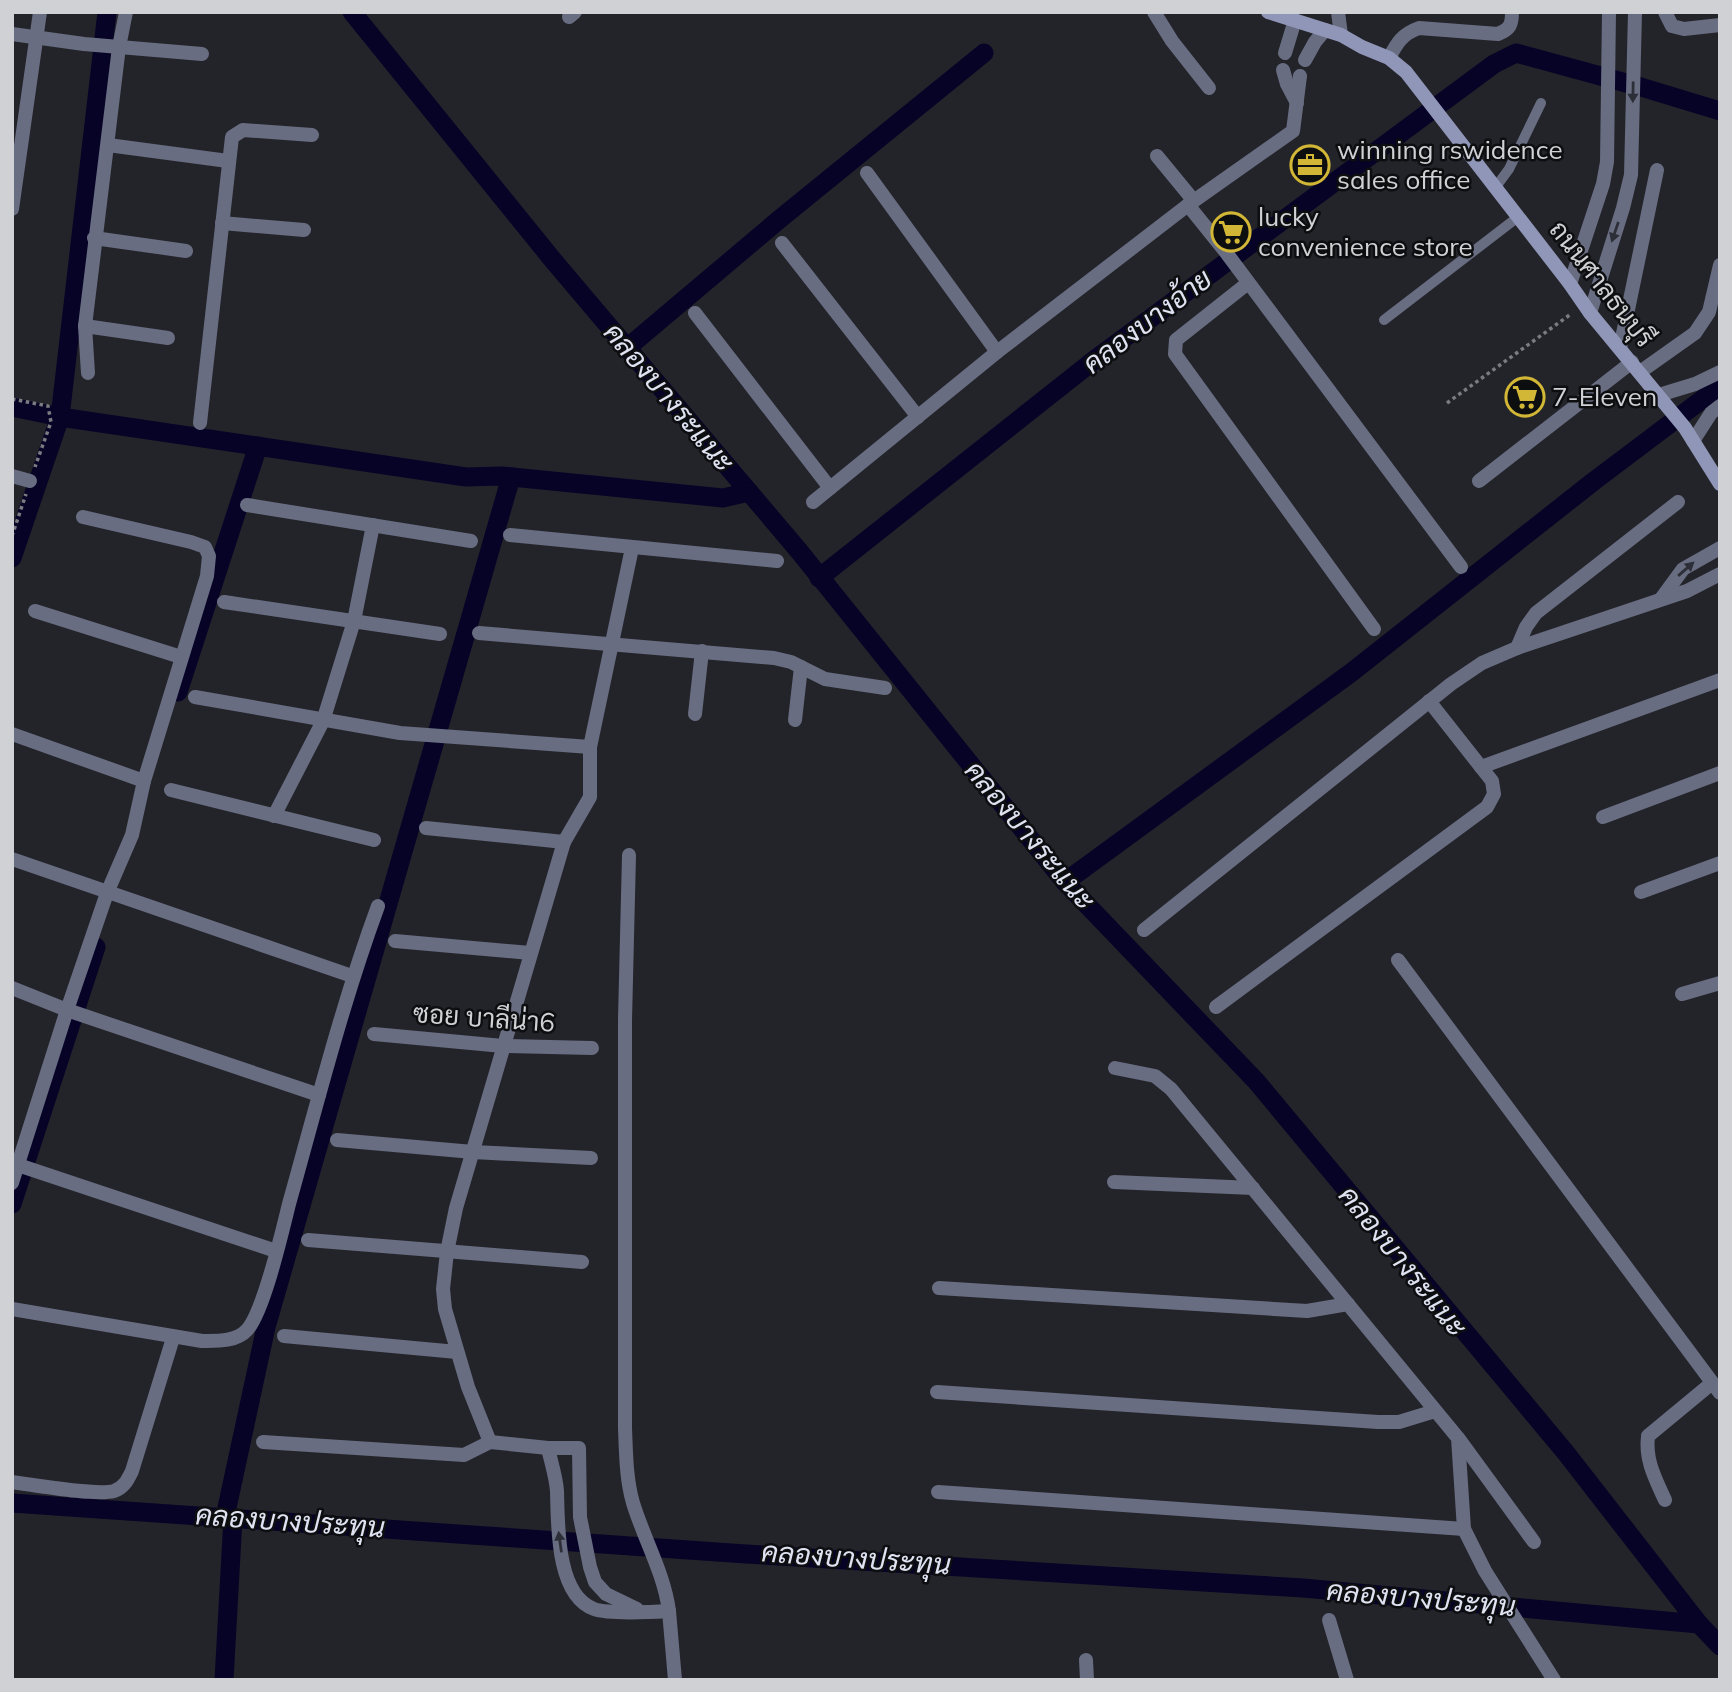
<svg xmlns="http://www.w3.org/2000/svg" width="1732" height="1692" font-family="Mulish,Sarabun,sans-serif">
	<rect width="100%" height="100%" fill="#23242a"/>
	<g fill="none" stroke-linecap="round" stroke-linejoin="round">
		<g stroke="#060327" stroke-width="19">
			<path d="M352 12 552 259 799 551 1065 882 1256 1081 1566 1453 1699 1624 1720 1646"/>
			<path d="M627 348 781 218 984 53"/>
			<path d="M12 407 60 417 466 477 502 476 723 498 749 492"/>
			<path d="M12 558 60 417 107 12"/>
			<path d="M819 578 1093 361 1494 64 1516 53 1641 87 1720 111"/>
			<path d="M178 692 258 446"/>
			<path d="M1065 882 1352 672 1594 481 1720 386"/>
			<path d="M12 1204 96 947"/>
			<path d="M12 1503 746 1554 1303 1588 1699 1624"/>
			<path d="M225 1517 266 1327 511 477"/>
			<path d="M224 1680 233 1518"/>
		</g>
		<g stroke="#7b7c81" stroke-width="3.5" stroke-dasharray="3.5 3.5" stroke-linecap="butt">
			<path d="M12 399 48 406 51 422 35 467"/>
			<path d="M1447 403 1571 314"/>
			<path d="M12 536 26 494"/>
		</g>
		<g stroke="#696d82" stroke-width="10">
			<path d="M1495 188 1509 169 1541 103"/>
			<path d="M1384 320 1518 217"/>
		</g>
		<g stroke="#696d82" stroke-width="14">
			<path d="M1154 12 1172 41 1209 88"/>
			<path d="M1338 12 1341 35"/>
			<path d="M1665 12 1672 26 1684 29 1720 25"/>
			<path d="M569 17 575 12"/>
			<path d="M12 34 84 44 202 54"/>
			<path d="M1285 53 1295 20"/>
			<path d="M1389 58C1397 43 1402 34 1419 28L1498 34C1510 29 1512 25 1512 12"/>
			<path d="M1305 60 1315 42 1325 30"/>
			<path d="M1283 70 1287 84 1297 103"/>
			<path d="M108 145 228 161"/>
			<path d="M1157 156 1194 201"/>
			<path d="M867 173 997 352"/>
			<path d="M1188 205 1225 251 1461 567"/>
			<path d="M12 209 40 12"/>
			<path d="M222 223 304 230"/>
			<path d="M94 238 186 251"/>
			<path d="M782 243 918 417"/>
			<path d="M1248 283 1176 340 1175 354 1374 629"/>
			<path d="M1570 284 1603 184 1607 162 1609 12"/>
			<path d="M695 313 830 488"/>
			<path d="M1590 313 1623 208 1631 175 1635 12"/>
			<path d="M85 326 168 338"/>
			<path d="M1620 348 1657 170"/>
			<path d="M1640 372 1695 333 1709 312 1720 265"/>
			<path d="M88 373 85 326 119 47 126 12"/>
			<path d="M1659 395 1695 384 1720 372"/>
			<path d="M200 423 232 137 243 130 312 135"/>
			<path d="M1693 441 1711 413 1720 406"/>
			<path d="M12 476 30 481"/>
			<path d="M1479 481 1632 362"/>
			<path d="M813 502 997 352 1188 205 1293 131 1300 76"/>
			<path d="M247 505 471 541"/>
			<path d="M510 535 777 561"/>
			<path d="M1661 599 1683 569 1720 548"/>
			<path d="M224 602 440 634"/>
			<path d="M35 611 181 657"/>
			<path d="M479 633 774 658 791 662 825 679 885 688"/>
			<path d="M1517 648 1526 627 1536 613 1678 502"/>
			<path d="M195 697 400 733 590 747"/>
			<path d="M695 714 702 651"/>
			<path d="M795 720 801 667"/>
			<path d="M12 734 144 781"/>
			<path d="M1481 767 1720 680"/>
			<path d="M171 790 374 840"/>
			<path d="M274 816 323 721 354 621 373 525"/>
			<path d="M1603 817 1720 773"/>
			<path d="M426 828 564 842"/>
			<path d="M629 855 625 1020V1428C626 1452 626 1479 633 1503 644 1539 664 1573 669 1611"/>
			<path d="M12 859 352 976"/>
			<path d="M1641 892 1720 863"/>
			<path d="M1144 930 1451 684 1482 663 1517 648 1687 591 1720 574"/>
			<path d="M395 941 530 953"/>
			<path d="M1398 960 1720 1393"/>
			<path d="M12 988 67 1010 319 1095"/>
			<path d="M1682 994 1720 983"/>
			<path d="M1216 1007 1487 807 1494 794 1492 781 1429 701"/>
			<path d="M374 1034 503 1046 592 1048"/>
			<path d="M1115 1068 1155 1076 1171 1089 1458 1438 1464 1529 1485 1571 1554 1680"/>
			<path d="M337 1140 473 1152 591 1158"/>
			<path d="M12 1163 276 1251"/>
			<path d="M1114 1182 1253 1188"/>
			<path d="M12 1183 67 1010 107 893 132 835 144 781 207 576 209 556 205 547 191 542 83 517"/>
			<path d="M308 1240 582 1262"/>
			<path d="M939 1288 1307 1311 1348 1304"/>
			<path d="M12 1309 202 1341C217 1341 236 1342 247 1330 264 1311 282 1232 289 1204 317 1104 342 1004 378 906"/>
			<path d="M284 1336 457 1352"/>
			<path d="M937 1392 1378 1422H1399L1435 1411"/>
			<path d="M1459 1439 1534 1542"/>
			<path d="M263 1442 464 1455 490 1442"/>
			<path d="M490 1442 468 1387 445 1309 443 1289 447 1252 456 1208 564 842 590 797V747L632 548"/>
			<path d="M490 1442 548 1448H579L580 1517 590 1567 595 1582 606 1594 637 1609"/>
			<path d="M548 1448C551 1462 556 1477 557 1491 558 1524 556 1595 594 1609 608 1614 653 1612 669 1611L675 1680"/>
			<path d="M12 1482C35 1485 95 1496 114 1491 124 1488 128 1479 132 1471L173 1338"/>
			<path d="M938 1492 1464 1529"/>
			<path d="M1665 1500C1655 1478 1645 1460 1648 1436L1712 1383"/>
			<path d="M1329 1620 1347 1680"/>
			<path d="M1086 1660 1087 1680"/>
		</g>
		<path stroke="#9096b7" stroke-width="14" d="M1268 12 1341 35 1362 47 1389 58 1406 72 1570 284 1590 313 1685 428 1720 484"/>
	</g>
	<defs><path id="oneway-solid" d="M-6-.8H1V-3.2L6.5 0L1 3.2V.8H-6Z" transform="scale(1.75)"/></defs>
	<g fill="#2d2f38">
		<use href="#oneway-solid" transform="translate(1633 92) rotate(91)"/>
		<use href="#oneway-solid" transform="translate(1615 232) rotate(109)"/>
		<use href="#oneway-solid" transform="translate(1686 569) rotate(-41)"/>
		<use href="#oneway-solid" transform="translate(560 1542) rotate(-98)"/>
	</g>
	<defs>
		<g id="office-ring" transform="scale(2.0125)"><circle r="9.5" fill="#0d0e10" stroke="#d2b736" stroke-width="1.5"/><path d="M-6-3h4V-5.5h4V-3h4V5H-6ZM-1-4.5V-3h2v-1.5ZM-6 0V1H6V0Z" fill="#d2b736"/></g>
		<g id="supermarket-ring" transform="scale(2.0125)"><circle r="9.5" fill="#0d0e10" stroke="#d2b736" stroke-width="1.5"/><path d="M-6-5.5h2.5l.6 2H6L4.5 2H-2.5L-4.4-4H-6ZM-1.5 3.2a1.3 1.3 0 1 0 .1 0ZM3 3.2a1.3 1.3 0 1 0 .1 0Z" fill="#d2b736"/></g>
	</defs>
	<g fill-rule="evenodd">
		<use href="#office-ring" x="1310" y="165"/>
		<use href="#supermarket-ring" x="1231" y="232"/>
		<use href="#supermarket-ring" x="1525" y="397"/>
	</g>
	<g text-anchor="middle" stroke-width="5" stroke-linejoin="round" paint-order="stroke">
		<g font-size="26" fill="#d0d1d5" stroke="#0d0e10" text-anchor="start">
			<text x="1337" y="159">winning rswidence<tspan x="1337" dy="30">sales office</tspan></text>
			<text x="1258" y="226">lucky<tspan x="1258" dy="30">convenience store</tspan></text>
			<text x="1552" y="406">7-Eleven</text>
		</g>
		<g font-size="26" fill="#d0d1d5" stroke="#0d0e10">
			<text transform="translate(1602 284) rotate(52)" y="9">ถนนศาลธนบุรี</text>
			<text transform="translate(484 1018) rotate(4)" y="9">ซอย บาลีน่า6</text>
		</g>
		<g font-size="28" font-style="italic" fill="#dfe2f1" stroke="#0d0e10">
			<text transform="translate(1147 321) rotate(-37)" y="10">คลองบางอ้าย</text>
			<text transform="translate(669 397) rotate(50)" y="10">คลองบางระแนะ</text>
			<text transform="translate(1030 835) rotate(50)" y="10">คลองบางระแนะ</text>
			<text transform="translate(1403 1261) rotate(51)" y="10">คลองบางระแนะ</text>
			<text transform="translate(290 1521) rotate(4)" y="10">คลองบางประทุน</text>
			<text transform="translate(856 1558) rotate(4)" y="10">คลองบางประทุน</text>
			<text transform="translate(1421 1598) rotate(5)" y="10">คลองบางประทุน</text>
		</g>
	</g>
	<rect width="1732" height="1692" fill="none" stroke="#d0d1d5" stroke-width="28"/>
</svg>
